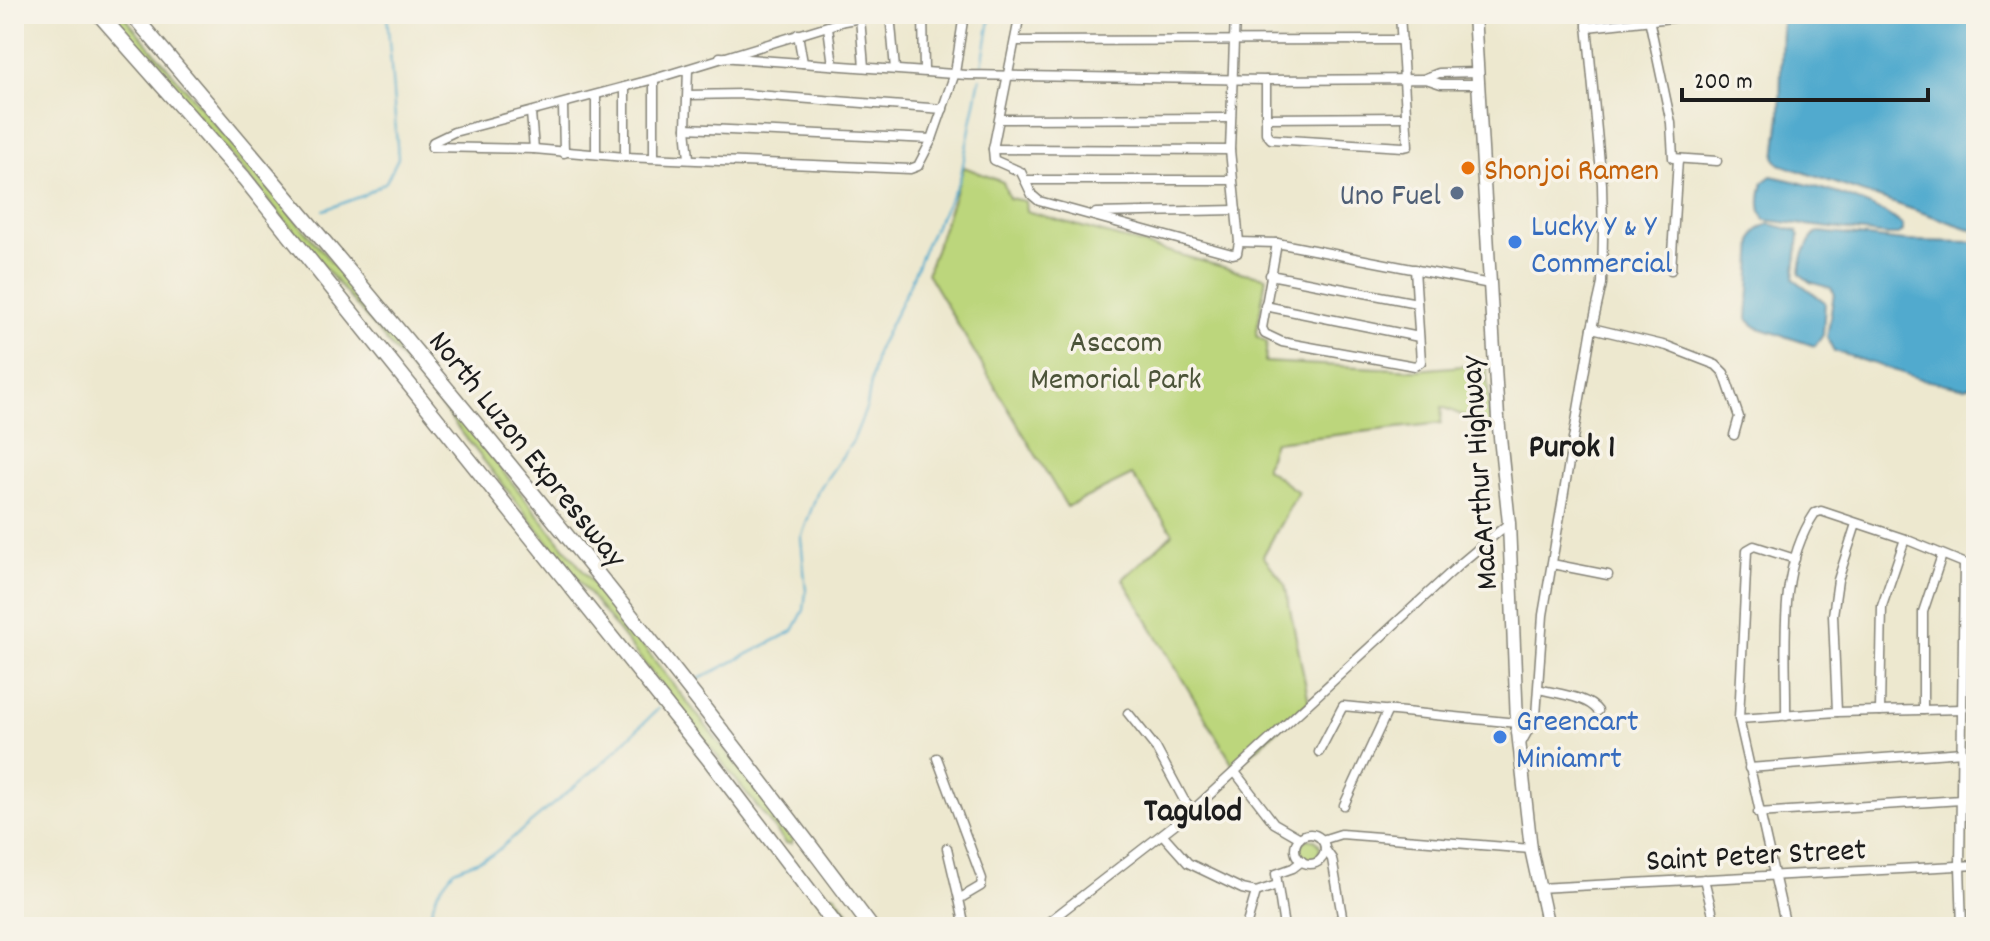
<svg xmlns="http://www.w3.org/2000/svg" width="1990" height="941" font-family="Dekko,sans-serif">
	<rect width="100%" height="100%" fill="#f7f3e8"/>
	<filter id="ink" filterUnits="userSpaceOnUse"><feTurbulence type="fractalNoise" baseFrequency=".0125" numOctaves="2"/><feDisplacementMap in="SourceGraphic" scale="16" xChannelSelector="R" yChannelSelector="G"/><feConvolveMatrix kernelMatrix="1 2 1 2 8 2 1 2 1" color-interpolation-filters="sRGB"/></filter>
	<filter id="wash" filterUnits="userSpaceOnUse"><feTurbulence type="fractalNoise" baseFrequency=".006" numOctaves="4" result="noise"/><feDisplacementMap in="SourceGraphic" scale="32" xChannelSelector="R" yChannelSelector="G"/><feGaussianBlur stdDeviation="1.8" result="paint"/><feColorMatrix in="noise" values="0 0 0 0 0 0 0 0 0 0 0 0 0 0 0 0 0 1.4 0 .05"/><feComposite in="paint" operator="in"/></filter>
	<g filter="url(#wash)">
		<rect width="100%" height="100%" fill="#ede8cf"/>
		<g fill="#bcd67c" stroke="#6c794c" stroke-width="2">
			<path d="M112 14H122C353 284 577 558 794 839L791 844 786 843 443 409Z"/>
			<path d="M964 167 1003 182 1009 198 1025 201 1026 211 1244 273 1266 277 1256 336 1267 342 1265 362 1416 370 1486 364 1491 427 1442 407 1441 423 1274 442 1265 468 1298 492 1263 556 1285 584 1309 702 1235 768 1123 579 1173 533 1132 475 1067 507 927 273Z"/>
			<circle cx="1310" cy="849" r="10"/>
			<path d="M832 894 835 895 860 927H851L830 899Z"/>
		</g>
		<g fill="#51aace" stroke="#366375" stroke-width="2">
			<path d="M1785 14H1976V231L1779 164 1775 158 1780 116 1782 19Z"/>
			<path d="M1771 176C1805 183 1879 202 1903 226V231L1899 235H1888L1765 220C1757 208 1760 196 1763 182Z"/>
			<path d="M1770 224 1797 231 1799 236 1794 279 1825 302 1823 335 1815 346 1756 327 1748 319 1753 240C1756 231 1760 226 1770 224Z"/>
			<path d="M1820 232 1905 241 1976 242V376L1974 383 1966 388 1924 380 1834 351 1827 338 1834 293 1831 288 1810 282 1800 274C1800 261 1807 237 1820 232Z"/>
		</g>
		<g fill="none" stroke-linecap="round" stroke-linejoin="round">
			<g stroke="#51aace" stroke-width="2">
				<path d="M981 72 991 14"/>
				<path d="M324 210 362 196 386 182 398 158 387 14"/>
				<path d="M695 681 793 631 804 610 806 591 801 538 818 491 853 441 867 406 876 353 908 288 927 242 960 179 980 78"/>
				<path d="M425 927 438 891 454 870 492 855 606 760 659 708"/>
			</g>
		</g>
	</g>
	<g filter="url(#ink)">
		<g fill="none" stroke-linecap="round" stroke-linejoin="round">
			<g stroke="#848276" stroke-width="11">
				<g id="minor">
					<path d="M890 14 895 69"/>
					<path d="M923 14 924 71"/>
					<path d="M1020 14 993 149 994 160 1021 172 1032 195 1039 201 1232 254 1237 253 1239 242 1230 150 1235 14"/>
					<path d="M1648 14 1671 123 1673 158 1717 161"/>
					<path d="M860 18 864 67"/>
					<path d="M828 27 833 65"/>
					<path d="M1587 27 1709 14"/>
					<path d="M798 34 803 63"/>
					<path d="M1015 41 1402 40"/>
					<path d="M720 57 967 75 1266 80 1426 79 1441 84H1478"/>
					<path d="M688 69 686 128 689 158"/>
					<path d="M1426 78 1439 73 1477 72"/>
					<path d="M654 79V157"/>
					<path d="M1266 80V133L1271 139 1403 147 1408 146 1400 14"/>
					<path d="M625 87V157"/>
					<path d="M689 95 743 94 943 109"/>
					<path d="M563 105 564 153"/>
					<path d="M531 113 534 149"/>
					<path d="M1266 118 1406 117"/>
					<path d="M1000 119 1230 118"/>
					<path d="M686 128 932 139"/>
					<path d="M432 147 534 149 625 157 910 169 918 166 932 139 955 73 964 14"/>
					<path d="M432 147 433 142 454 132 654 79 844 21 883 14"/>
					<path d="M993 149 1230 150"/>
					<path d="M596 152V95"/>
					<path d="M1026 180H1232"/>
					<path d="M1096 213 1236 210"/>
					<path d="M1239 242 1277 243 1490 284"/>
					<path d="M1277 243 1262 328 1265 334 1282 342 1415 366 1421 362 1415 269"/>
					<path d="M1671 270 1678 159"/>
					<path d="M1270 275 1417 303"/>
					<path d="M1265 306 1419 337"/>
					<path d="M1592 328 1667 346 1716 365 1724 373 1739 417 1734 435"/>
					<path d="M1552 564 1608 575"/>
					<path d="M1539 689C1557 694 1587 696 1598 711"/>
					<path d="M1923 710V612L1942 555"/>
					<path d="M1880 711 1882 606 1905 539"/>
					<path d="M1837 712 1833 615 1838 580 1856 524"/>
					<path d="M1128 713 1156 748 1184 800 1193 810"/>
					<path d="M1786 716C1787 650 1776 571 1815 513L1821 511 1905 539 1976 568"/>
					<path d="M1739 719 1837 712 1963 709"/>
					<path d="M1520 745 1536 716 1543 615 1592 328 1602 284 1603 235 1602 184 1586 14"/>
					<path d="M1319 752 1343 706 1517 723"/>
					<path d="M937 758 982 879 981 886 959 899 965 927"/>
					<path d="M1749 768 1963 752"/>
					<path d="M1235 772 1274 823 1300 838"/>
					<path d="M1344 805 1388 710"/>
					<path d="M1758 813 1961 800"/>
					<circle cx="1310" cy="849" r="15"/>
					<path d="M1163 835 1188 863 1242 889 1256 892 1277 885"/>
					<path d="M1322 840 1341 834 1531 849"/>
					<path d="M947 848 959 899"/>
					<path d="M1325 849 1332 859 1344 927"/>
					<path d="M1704 879 1716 927"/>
					<path d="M1538 888 1976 865"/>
					<path d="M1042 927 1193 810 1460 564 1509 523"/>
					<path d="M1246 927 1256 892"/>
					<path d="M1284 927 1276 874 1293 868 1302 861"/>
					<path d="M1307 927 1342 920"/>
					<path d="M1786 927 1739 719 1747 550 1754 546 1795 559"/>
					<path d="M1962 927 1960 866 1964 564"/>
				</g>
			</g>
			<g stroke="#848276" stroke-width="15">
				<path id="trunk" d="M1474 14 1498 418 1509 523 1517 723 1531 849 1548 927"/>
			</g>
			<g stroke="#848276" stroke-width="17">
				<g id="motorway">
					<path d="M99 14 244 178 712 763 837 927"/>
					<path d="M132 14C385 312 638 613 871 927"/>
				</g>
			</g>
			<use href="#minor" stroke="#fff" stroke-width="8"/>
			<use href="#trunk" stroke="#fff" stroke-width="12"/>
			<use href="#motorway" stroke="#fff" stroke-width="14"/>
		</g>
	</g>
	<circle fill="#e8710a" stroke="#f7f3e8" stroke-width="3" cx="1468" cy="168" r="8"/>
	<circle fill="#5c6f8a" stroke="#f7f3e8" stroke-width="3" cx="1457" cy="193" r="8"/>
	<g fill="#3f7fe0" stroke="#f7f3e8" stroke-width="3">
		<circle cx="1515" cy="242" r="8"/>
		<circle cx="1500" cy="737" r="8"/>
	</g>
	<g text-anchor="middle" stroke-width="7" stroke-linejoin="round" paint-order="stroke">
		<g font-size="32" fill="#c56008" stroke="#f7f3e8" text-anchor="start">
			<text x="1484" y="179">Shonjoi Ramen</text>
		</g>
		<g font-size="32" fill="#4e5e75" stroke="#f7f3e8" text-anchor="end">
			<text x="1441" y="204">Uno Fuel</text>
		</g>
		<g font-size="32" fill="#366cbe" stroke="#f7f3e8" text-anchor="start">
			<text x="1531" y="235">Lucky Y &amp; Y<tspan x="1531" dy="37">Commercial</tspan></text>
			<text x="1516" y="730">Greencart<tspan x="1516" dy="37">Miniamrt</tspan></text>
		</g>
		<g font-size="32" fill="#4c5439" stroke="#f7f3e8">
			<text x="1116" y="351">Asccom<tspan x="1116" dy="37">Memorial Park</tspan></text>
		</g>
		<g font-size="32" fill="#1c1c1c" stroke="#f7f3e8">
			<text transform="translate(529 448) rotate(51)" y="11">North Luzon Expressway</text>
			<text transform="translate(1477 473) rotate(-94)" y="11">MacArthur Highway</text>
			<text transform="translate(1756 853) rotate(-3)" y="11">Saint Peter Street</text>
		</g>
		<g font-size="34" font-weight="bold" fill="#1c1c1c" stroke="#f7f3e8">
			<text x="1572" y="456">Purok 1</text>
			<text x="1193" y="820">Tagulod</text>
		</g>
	</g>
	<rect width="1990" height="941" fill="none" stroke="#f7f3e8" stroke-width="48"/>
	<path d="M1682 88v12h246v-12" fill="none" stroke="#1c1c1c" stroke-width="4"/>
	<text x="1694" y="88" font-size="24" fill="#1c1c1c" stroke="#f7f3e8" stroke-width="6" paint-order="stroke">200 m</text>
</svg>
